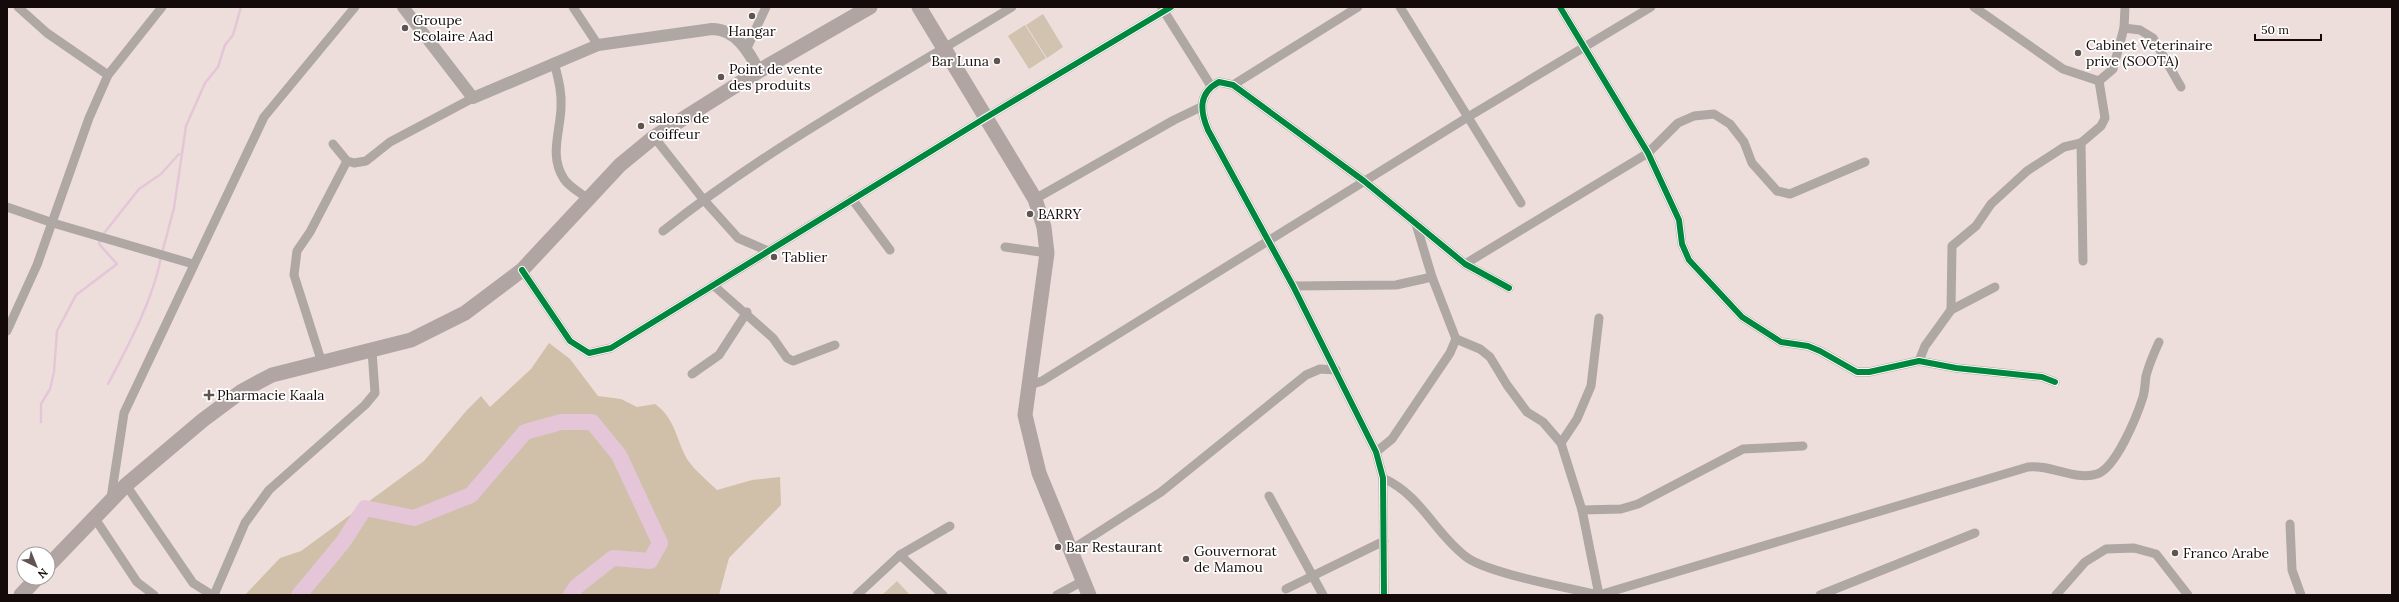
<svg xmlns="http://www.w3.org/2000/svg" width="2399" height="602" font-family="Lora,serif">
	<rect width="100%" height="100%" fill="#eededb"/>
	<g fill="#d2c2b0">
		<path d="M1043 14 1063 47 1047 58 1026 25Z"/>
		<path d="M1025 25 1046 58 1029 69 1008 36Z"/>
		<path d="M897 581 910 595H882Z"/>
	</g>
	<path fill="#d0bfa9" d="M549 343 570 359 598 396 621 399 637 407 655 404C675 418 676 439 687 459 694 470 708 481 717 490L752 480 780 477 781 505 729 558 719 595H245L280 558 301 551 424 461 467 410 481 396 490 407 531 369Z"/>
	<g fill="none" stroke-linecap="round" stroke-linejoin="round">
		<g stroke="#e4c6d8" stroke-width="2.5">
			<path d="M162 253 174 208 186 126 205 83 218 67 225 45 233 35 241 7"/>
			<path d="M108 384C129 344 152 302 161 258"/>
			<path d="M41 422V404L50 389 54 372 57 331 76 295 117 264 99 244 101 237 139 189 161 174 179 154"/>
		</g>
		<path stroke="#e4c6d8" stroke-width="16" d="M299 595 343 542 365 508 414 518 471 495 525 432 561 422H592L619 455 660 543 650 561 613 558 576 587 571 595"/>
		<g stroke="#aea7a3" stroke-width="9">
			<path d="M18 7 47 33 108 75"/>
			<path d="M573 7 598 45"/>
			<path d="M1400 7 1521 203"/>
			<path d="M1560 7 1648 153 1679 220 1682 244 1689 260 1742 317 1781 342 1808 346 1820 351 1857 372H1869L1919 361 1956 368 2042 377 2055 382"/>
			<path d="M1974 7 2063 69 2099 81 2113 69 2124 28 2125 7"/>
			<path d="M1162 8 1211 86"/>
			<path d="M2124 28 2140 30 2153 38 2181 87"/>
			<path d="M747 48 766 7"/>
			<path d="M554 62C558 78 562 91 561 108 560 133 549 156 564 179 569 187 581 193 588 199"/>
			<path d="M1233 85 1358 7"/>
			<path d="M654 137 703 199 738 238 768 251"/>
			<path d="M2081 143 2083 261"/>
			<path d="M333 144 347 161 354 163 366 161 390 142 473 98"/>
			<path d="M852 199 890 250"/>
			<path d="M1035 199 1174 120 1201 107"/>
			<path d="M7 207 53 223 193 264"/>
			<path d="M663 231C771 145 895 79 1012 7"/>
			<path d="M1005 247 1047 253"/>
			<path d="M1465 264 1648 153 1678 123 1694 116 1714 114 1730 124 1744 142 1752 163 1777 191 1790 194 1865 162"/>
			<path d="M522 270 570 341 589 353 611 348 985 118 1171 7"/>
			<path d="M713 285 773 338 787 358 793 361 835 345"/>
			<path d="M1293 286 1396 285 1432 277"/>
			<path d="M1951 310 1952 246 1976 226 1991 204 2027 171 2064 147 2081 143 2101 126 2105 118 2099 81"/>
			<path d="M7 331 37 265 89 118 108 75 162 7"/>
			<path d="M1456 339 1480 349 1490 357 1507 385 1527 412 1543 422 1561 443"/>
			<path d="M1919 361 1925 346 1951 310 1995 287"/>
			<path d="M322 363 294 275 297 251 310 232 347 161"/>
			<path d="M692 374 719 355 747 312"/>
			<path d="M1027 386 1042 381 1468 117 1651 7"/>
			<path d="M1376 452 1392 439 1450 353 1456 339 1432 277 1416 224"/>
			<path d="M1383 478C1422 496 1433 531 1465 556 1485 573 1570 588 1599 595"/>
			<path d="M126 485 193 583 212 595"/>
			<path d="M1269 496 1323 595"/>
			<path d="M111 498 124 413 264 117 355 7"/>
			<path d="M1582 510 1621 509 1638 504 1743 449 1803 446"/>
			<path d="M94 517 137 582 154 595"/>
			<path d="M2290 524 2292 570 2301 595"/>
			<path d="M1071 550 1161 492 1306 375 1320 369 1336 370"/>
			<path d="M900 555 943 595"/>
			<path d="M1286 589 1384 541"/>
			<path d="M214 595 245 523 269 490 365 405 375 393 372 351"/>
			<path d="M857 595 900 555 950 526"/>
			<path d="M1057 595 1083 581"/>
			<path d="M1384 595 1383 478 1376 452 1293 286 1208 130C1200 111 1198 93 1219 82L1233 85 1364 181 1465 264 1509 288"/>
			<path d="M1599 595 2028 467C2050 464 2075 481 2097 474 2116 468 2137 416 2143 397 2145 390 2145 383 2146 376 2149 364 2154 353 2159 342"/>
			<path d="M1599 595 1582 510 1561 443 1577 419 1591 386 1599 318"/>
			<path d="M1820 595 1975 533"/>
			<path d="M2056 595 2085 562 2106 549 2134 548 2156 554 2188 595"/>
		</g>
		<path stroke="#aea7a3" stroke-width="12" d="M403 7 473 98 598 45 712 29C736 29 749 52 759 71"/>
		<g stroke="#b0a5a2" stroke-width="15">
			<path d="M919 7 1035 199 1044 227 1047 253 1025 415 1039 473 1089 595"/>
			<path d="M48 566 126 485 203 420 242 391 272 375 411 340 465 313 522 270 620 165 654 137 759 71 870 7"/>
			<path d="M21 595 37 578"/>
		</g>
		<g stroke="#fff" stroke-width="8">
			<g id="cycleway">
				<path d="M1560 7 1648 153 1679 220 1682 244 1689 260 1742 317 1781 342 1808 346 1820 351 1857 372H1869L1919 361 1956 368 2042 377 2055 382"/>
				<path d="M522 270 570 341 589 353 611 348 985 118 1171 7"/>
				<path d="M1384 595 1383 478 1376 452 1293 286 1208 130C1200 111 1198 93 1219 82L1233 85 1364 181 1465 264 1509 288"/>
			</g>
		</g>
		<use href="#cycleway" stroke="#00873e" stroke-width="6"/>
	</g>
	<g fill="#605452" stroke="#fff" stroke-width="1.5">
		<circle cx="752" cy="16" r="4"/>
		<circle cx="405" cy="28" r="4"/>
		<circle cx="2078" cy="53" r="4"/>
		<circle cx="997" cy="61" r="4"/>
		<circle cx="721" cy="77" r="4"/>
		<circle cx="641" cy="126" r="4"/>
		<circle cx="1030" cy="214" r="4"/>
		<circle cx="774" cy="257" r="4"/>
		<path d="M207 389h4v4h4v4h-4v4h-4v-4h-4v-4h4z"/>
		<circle cx="1058" cy="547" r="4"/>
		<circle cx="2175" cy="553" r="4"/>
		<circle cx="1186" cy="559" r="4"/>
	</g>
	<g text-anchor="middle" stroke-width="3.5" stroke-linejoin="round" paint-order="stroke">
		<g font-size="14" fill="#140a09" stroke="#fff" text-anchor="start">
			<text x="413" y="25">Groupe<tspan x="413" dy="16">Scolaire Aad</tspan></text>
			<text x="752" y="36" text-anchor="middle">Hangar</text>
			<text x="2086" y="50">Cabinet Veterinaire<tspan x="2086" dy="16">prive (SOOTA)</tspan></text>
			<text x="989" y="66" text-anchor="end">Bar Luna</text>
			<text x="729" y="74">Point de vente<tspan x="729" dy="16">des produits</tspan></text>
			<text x="649" y="123">salons de<tspan x="649" dy="16">coiffeur</tspan></text>
			<text x="1038" y="219">BARRY</text>
			<text x="782" y="262">Tablier</text>
			<text x="217" y="400">Pharmacie Kaala</text>
			<text x="1066" y="552">Bar Restaurant</text>
			<text x="1194" y="556">Gouvernorat<tspan x="1194" dy="16">de Mamou</tspan></text>
			<text x="2183" y="558">Franco Arabe</text>
		</g>
	</g>
	<rect width="2399" height="602" fill="none" stroke="#140a09" stroke-width="16"/>
	<g transform="translate(36 566) rotate(137)"><circle r="19" fill="#ffffff" stroke="#a19d9d"/>
	<path d="M0-3L7 15L0 10L-7 15Z" fill="#605452"/>
	<text y="-6" font-size="11" font-weight="bold" text-anchor="middle" fill="#140a09">N</text>
	</g>
	<path d="M2255 34v6h66v-6" fill="none" stroke="#140a09" stroke-width="2"/>
	<text x="2261" y="34" font-size="12" fill="#140a09" stroke="#ffffff" stroke-width="3" paint-order="stroke">50 m</text>
</svg>
